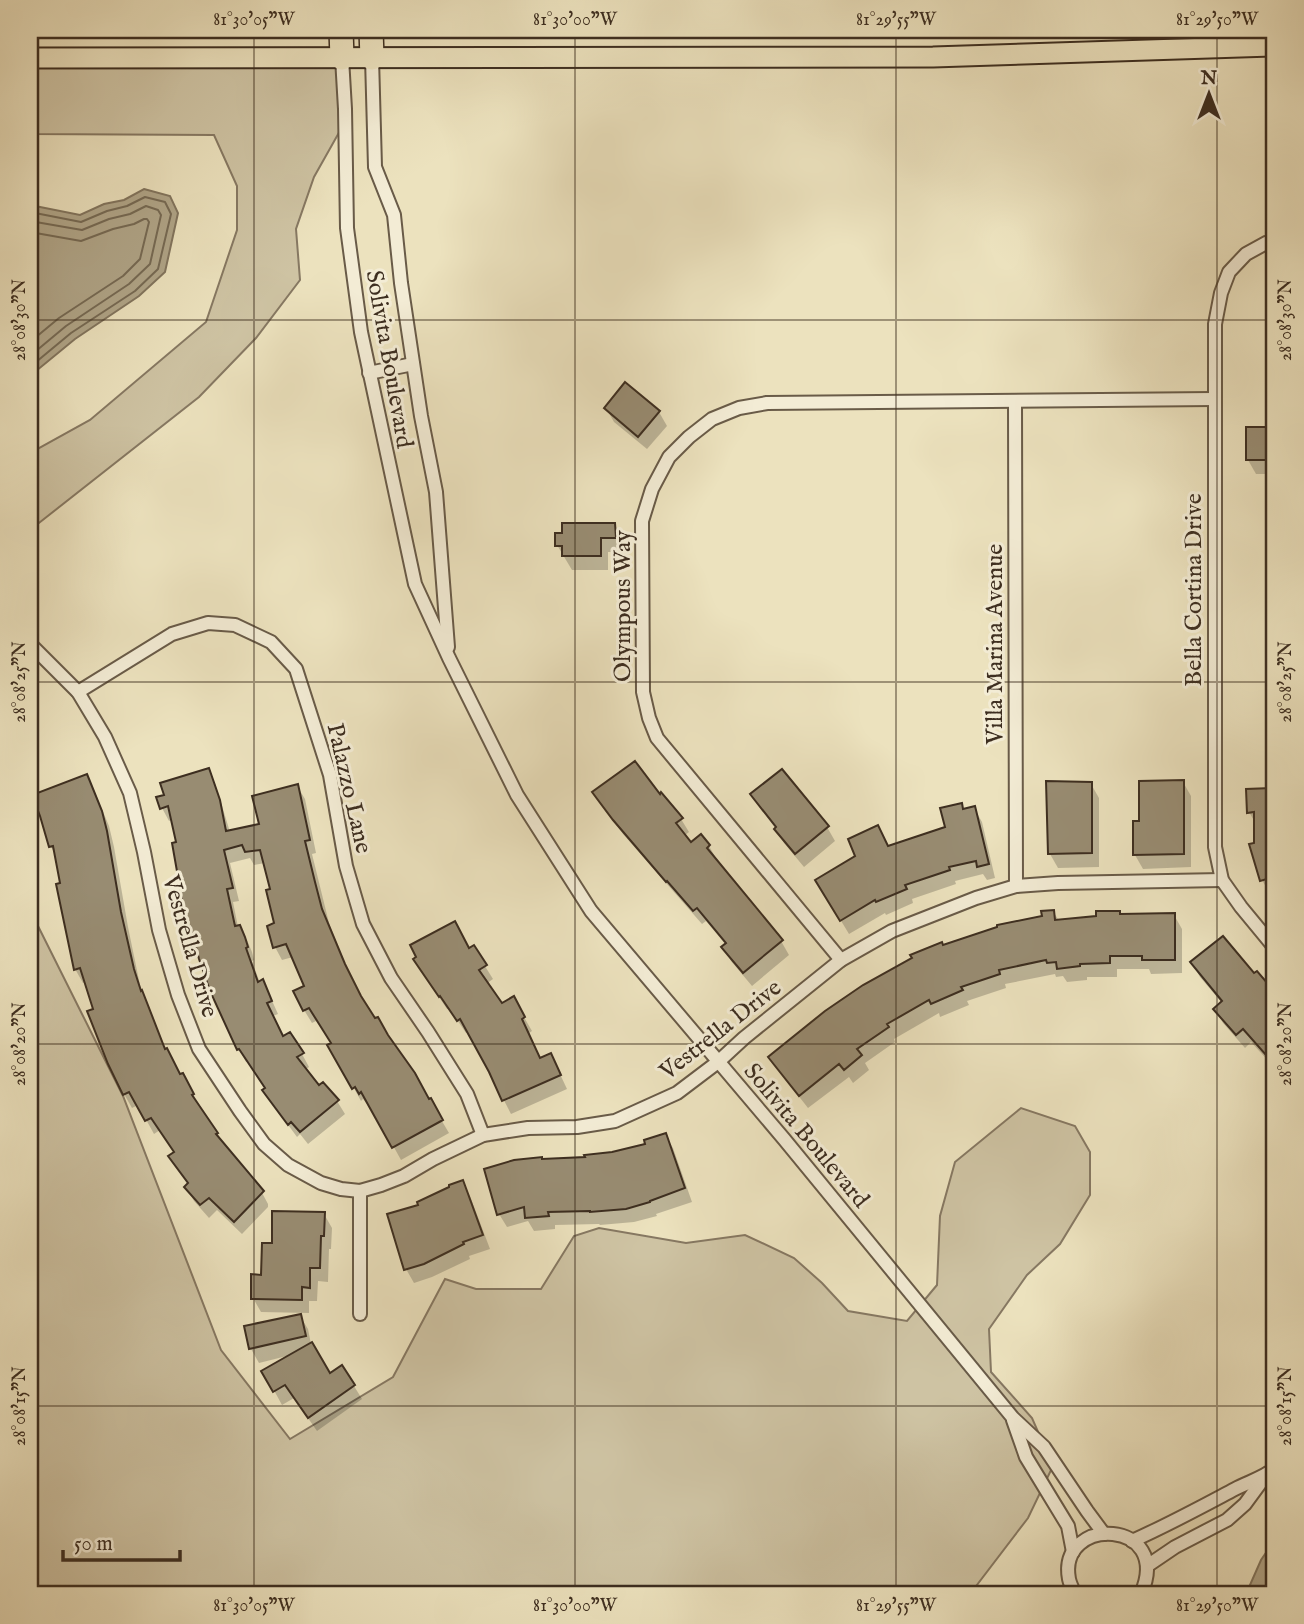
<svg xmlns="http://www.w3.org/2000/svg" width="1304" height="1624" font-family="'IM FELL English',serif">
	<rect width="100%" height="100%" fill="#ece2be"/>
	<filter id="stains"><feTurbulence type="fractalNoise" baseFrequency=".00286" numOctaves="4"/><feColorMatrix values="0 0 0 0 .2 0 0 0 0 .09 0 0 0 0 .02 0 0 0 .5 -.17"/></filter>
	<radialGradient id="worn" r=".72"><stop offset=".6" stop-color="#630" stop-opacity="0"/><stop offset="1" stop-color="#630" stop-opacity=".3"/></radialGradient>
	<g fill="#cec3a3" stroke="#867862" stroke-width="2">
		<path d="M342 67 341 129 314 177 296 229 300 280 256 338 199 397 30 530V453L90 420 206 322 237 230V186L214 135 30 134V68Z"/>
		<path d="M30 910 123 1096 221 1350 290 1439 393 1377 445 1279 476 1289H541L574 1236 599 1228 686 1243 745 1235 794 1258 822 1283 848 1311 907 1321 937 1285 940 1216 955 1162 1021 1108 1075 1126 1090 1152V1195L1060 1244 1027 1275 989 1329 991 1372 1032 1418 1053 1466 1028 1518 970 1594H30Z"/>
	</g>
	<g fill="#b0a588" stroke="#82755e" stroke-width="2">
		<path d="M144 189 170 196 178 213 165 272 139 296 75 339 30 376V205L80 215 104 204 124 200Z"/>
		<path d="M1274 1543V1594H1246L1261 1560 1272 1544Z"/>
	</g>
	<g fill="#0003">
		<path d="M606 408 659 412 667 426 647 449 614 422Z"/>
		<path d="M1274 428V474H1256L1248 460V429Z"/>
		<path d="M614 524 622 538 623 552H608V570H572L557 545Z"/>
		<path d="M208 770 215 783 230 832 262 826 297 786 305 799 316 853 312 854 329 923 351 979 364 1004 429 1102 430 1101 449 1133 401 1160 370 1104 368 1105 363 1099 361 1101 330 1045 333 1043 318 1020 312 1023 304 1010 306 986 293 957 282 960 275 947 277 924 272 890 265 863 254 865 250 858 230 863 239 901 233 902 238 927 247 940 252 952 254 960 252 961 260 983 262 982 269 994 278 1014 273 1016 283 1038 302 1054 309 1067 305 1070 318 1088 337 1101 345 1114 308 1144 300 1134 297 1137 272 1103 267 1089 248 1061 246 1062 239 1049 195 937 189 927 178 844 173 819 169 821 162 808Z"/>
		<path d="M87 776 94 790 109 826 114 847 128 927 140 985 167 1053 180 1076 190 1089 223 1144 260 1189 268 1204V1207L242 1234 217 1210 209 1218 194 1201 186 1187 189 1185 171 1157 176 1153 160 1130 154 1134 138 1105 132 1108 124 1094 86 982 83 983 75 969 57 857 51 847 42 816Z"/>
		<path d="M1183 782 1191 796V867L1143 869 1135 855 1141 822Z"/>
		<path d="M1091 784 1099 798V867L1058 868 1050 854Z"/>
		<path d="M1274 789V893L1270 894 1262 880 1256 844V824L1249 812 1248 790Z"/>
		<path d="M595 793 660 796 681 819 689 832 684 836 691 844 709 846 717 860 781 941 789 955 752 986 731 961 723 947 726 945 706 921 702 924 623 834 603 807Z"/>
		<path d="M752 794 827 827 835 841 804 867 784 843 776 829 760 808Z"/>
		<path d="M961 805 964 810 974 808 982 822 995 878 987 880 983 874 955 881 956 884 912 899 913 903 886 915 885 913 849 934 817 881 888 847 947 828Z"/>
		<path d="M1053 911 1059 921 1121 916 1174 915 1182 929V973L1151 974 1149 969H1117V977H1087V980L1067 982 1063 976 1056 977 1055 974 1005 984 1006 988 967 1001 969 1005 940 1017 939 1013 894 1039 895 1042 865 1063 869 1070 853 1083 849 1077 808 1108 779 1071 771 1057 943 947 1043 918Z"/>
		<path d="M473 947 493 979 486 984 501 1005 521 1012 532 1031 529 1033 541 1059 551 1055 567 1089 511 1114 468 1031 466 1033 449 1008 447 1009 423 973Z"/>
		<path d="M1192 963 1254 976 1256 974 1274 994V1079L1268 1068 1272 1065 1251 1042 1245 1048 1223 1023 1215 1009 1222 1003 1200 977Z"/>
		<path d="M665 1135 673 1148 692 1202 656 1214 657 1216 634 1222 600 1225 599 1224 555 1225V1229L534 1231 528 1221 507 1227 499 1214 587 1159 647 1145Z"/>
		<path d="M462 1182 470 1196 490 1249 469 1256 470 1259 432 1277 414 1283 406 1269 421 1206Z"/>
		<path d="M324 1214 332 1228 331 1249H329L328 1282 318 1281 317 1301H309V1313L261 1312 253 1298 263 1277 274 1245Z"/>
		<path d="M300 1316 308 1329 311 1344 329 1376 354 1386 362 1399 317 1431 294 1398 282 1405 264 1372 291 1355 259 1363 251 1349 246 1328Z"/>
	</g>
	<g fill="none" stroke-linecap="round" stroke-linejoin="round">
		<g stroke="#766a54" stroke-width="2">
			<path d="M30 212 81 222 107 211 127 206 145 197 165 202 171 214 158 269 135 291 71 333 30 367"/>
			<path d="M30 221 82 230 109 219 130 214 146 206 158 210 161 215 150 264 129 284 66 326 30 356"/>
			<path d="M30 232 81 241 113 229 134 224 144 219H147L149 222 140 259 123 276 59 318 30 342"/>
		</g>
	</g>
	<g fill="#988c72" stroke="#3d2e20" stroke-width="2">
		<path d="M625 382 660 411 638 437 604 408Z"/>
		<rect x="1246" y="427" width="28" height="33"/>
		<path d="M562 523H615L616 538H601V556H562V546H555V533H562Z"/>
		<path d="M635 761 660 794 661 792 683 818 676 823 691 842 701 834 710 845 707 848 783 940 743 973 721 947 726 943 697 908 693 911 667 881 666 882 613 820 592 792Z"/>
		<path d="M209 768 220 800 226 831 259 824 252 796 298 784 310 840 305 841 315 882 322 909 345 964 361 996 375 1018 378 1017 388 1035 415 1073 429 1099 431 1098 443 1120 392 1148 361 1092 359 1094 355 1087 352 1089 327 1045 331 1043 309 1008 303 1011 293 991 304 986 286 944 273 948 267 926 274 923 266 890 270 889 260 850 245 852 242 845 224 850 233 888 227 889 235 926 240 925 245 937 248 947 246 948 258 982 263 979 272 1001 267 1003 283 1036 290 1032 304 1053 297 1057 319 1085 323 1082 339 1100 300 1132 291 1122 288 1125 262 1090 265 1088 239 1049 237 1050 210 991 199 959 191 927 187 928 172 843 176 842 168 806 160 809 156 797 164 795 160 783Z"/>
		<path d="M782 769 829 826 795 854 774 829 776 827 750 794Z"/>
		<path d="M87 774 102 811 107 831 121 912 134 969 141 991 142 990 165 1049 167 1048 180 1074 183 1073 194 1094 192 1095 218 1133 216 1134 264 1191 234 1222 209 1198 200 1205 184 1187 188 1183 168 1156 174 1152 151 1118 145 1121 129 1092 123 1095 108 1064 87 1011 93 1009 80 968 74 970 56 884 60 883 53 846 49 847 40 816 32 795Z"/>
		<path d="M1184 780V854L1133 855V821H1139V781Z"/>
		<path d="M1046 781 1092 782V853L1048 854Z"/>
		<path d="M1274 788V877L1260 881 1249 844 1254 843V812L1247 813 1246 789Z"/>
		<path d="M962 803 963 809 975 806 989 864 977 867 976 861 949 867 950 870 905 885 907 889 876 902 875 900 840 921 815 880 855 856 848 839 878 825 888 846 945 827 940 808Z"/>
		<path d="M1054 910 1055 920 1096 916V911H1120V914L1175 913V960H1142V956H1110V963L1080 964V966L1057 969 1056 962 1047 963 1046 960 999 970 1000 974 961 987 963 990 931 1004 929 1000 887 1024 889 1027 857 1049 862 1055 844 1070 839 1064 799 1096 768 1057 825 1011 863 985 912 958 910 955 942 942 943 945 997 927V925L1042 916 1041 911Z"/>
		<path d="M455 921 469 948 474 945 487 965 479 970 502 1003 514 996 525 1017 522 1019 540 1058 551 1053 561 1075 502 1101 489 1072 460 1019 457 1021 440 996 439 997 413 959 416 957 410 945Z"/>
		<path d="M1223 936 1254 973 1257 971 1274 991V1064L1243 1029 1236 1035 1213 1009 1222 1001 1190 962Z"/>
		<path d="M666 1133 685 1188 650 1201V1202L626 1209 590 1212V1211L548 1212 549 1216 525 1218 524 1207 497 1215 484 1169 514 1160 542 1157V1159L585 1157 584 1155 612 1152 645 1144 644 1140Z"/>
		<path d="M463 1180 483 1235 463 1242 464 1244 424 1264 404 1270 387 1214 418 1205 417 1202 449 1187V1185Z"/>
		<path d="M272 1211 325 1212 324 1236H321L320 1268H310V1288L302 1287V1300L251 1299V1274L261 1275 262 1243H272Z"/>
		<path d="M301 1314 306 1336 249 1349 244 1326Z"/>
		<path d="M312 1342 330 1373 342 1365 355 1385 308 1418 285 1385 273 1392 261 1371Z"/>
	</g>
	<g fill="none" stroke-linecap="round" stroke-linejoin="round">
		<g stroke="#695b48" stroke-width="16">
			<g id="street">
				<path d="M342 58 345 109 347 228 361 332 415 584 449 658 517 795 591 911 784 1139 1013 1418 1044 1447 1087 1511 1104 1534"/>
				<path d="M372 58 375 167 394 215 401 283 421 416 436 492 448 647"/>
				<path d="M1274 242 1266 243 1246 254 1229 272 1221 293 1215 324V847L1222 880 1241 907 1274 947"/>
				<path d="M369 373 413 364"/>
				<path d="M1015 401 1016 886"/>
				<path d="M30 644 78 692 105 737 130 793 144 852 159 930 178 995 199 1049 240 1111 264 1144 288 1165 321 1183 341 1189 360 1191 381 1185 404 1176 433 1159 483 1135 528 1128 577 1127 615 1121 677 1093 718 1062 744 1038 841 960 892 931 976 898 1016 886 1058 883 1222 880"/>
				<path d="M78 692 172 634 208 623 235 625 271 642 296 669 330 775 346 866 363 924 391 978 428 1032 467 1094 483 1135"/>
				<path d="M841 960 657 738 649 718 643 692 642 521 652 489 669 457 689 437 712 419 739 408 767 403 1214 399"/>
				<path d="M360 1314V1191"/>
				<path d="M1013 1420 1026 1457 1068 1526 1073 1552"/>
				<path d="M1132 1541C1168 1525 1201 1507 1235 1489 1248 1482 1263 1478 1274 1469"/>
				<path d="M1147 1566 1175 1547 1227 1520 1245 1504 1267 1474"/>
				<path d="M1075 1594C1073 1590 1070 1584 1069 1579 1057 1515 1174 1518 1141 1594"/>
			</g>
		</g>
		<g stroke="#3d2e20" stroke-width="23">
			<path id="primary" d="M30 58 933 57 1274 46"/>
		</g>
		<g stroke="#3d2e20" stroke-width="26">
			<g id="highway">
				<path d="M341 30 342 58"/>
				<path d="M371 30 372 58"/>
			</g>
		</g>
		<use href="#street" stroke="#f3ecd5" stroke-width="12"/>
		<use href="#primary" stroke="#ece2be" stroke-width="19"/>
		<use href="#highway" stroke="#ece2be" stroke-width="23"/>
	</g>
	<path fill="none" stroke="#3d2e20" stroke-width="2" stroke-opacity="0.45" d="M254 30V1594M575 30V1594M896 30V1594M1217 30V1594M30 320H1274M30 682H1274M30 1044H1274M30 1406H1274"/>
	<g text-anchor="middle" stroke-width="6" stroke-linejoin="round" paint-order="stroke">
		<g font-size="24" fill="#3d2e20" stroke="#f3ecd5">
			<text transform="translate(390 359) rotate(80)" y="8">Solivita Boulevard</text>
			<text transform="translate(1193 590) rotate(-90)" y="8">Bella Cortina Drive</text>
			<text transform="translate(622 606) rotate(-90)" y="8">Olympous Way</text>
			<text transform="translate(994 644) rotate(-90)" y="8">Villa Marina Avenue</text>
			<text transform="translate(350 788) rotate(77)" y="8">Palazzo Lane</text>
			<text transform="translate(191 946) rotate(74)" y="8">Vestrella Drive</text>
			<text transform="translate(720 1029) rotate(-38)" y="8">Vestrella Drive</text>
			<text transform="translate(807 1135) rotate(50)" y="8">Solivita Boulevard</text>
		</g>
	</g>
	<rect width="1304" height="1624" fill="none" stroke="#ece2be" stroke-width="77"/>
	<g transform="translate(1209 94)" stroke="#f3ecd5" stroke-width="5" paint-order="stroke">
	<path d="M0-5L12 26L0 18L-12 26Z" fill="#3d2e20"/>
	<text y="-10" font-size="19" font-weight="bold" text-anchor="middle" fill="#3d2e20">N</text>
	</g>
	<path d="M63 1550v10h117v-10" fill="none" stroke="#3d2e20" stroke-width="3.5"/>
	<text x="74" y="1550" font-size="21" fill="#3d2e20" stroke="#f3ecd5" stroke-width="5" paint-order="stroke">50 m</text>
	<rect x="38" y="38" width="1228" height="1548" fill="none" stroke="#3d2e20" stroke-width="2.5"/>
	<g font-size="18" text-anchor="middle" fill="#3d2e20">
		<text x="254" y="25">81°30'05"W</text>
		<text x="575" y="25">81°30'00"W</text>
		<text x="896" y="25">81°29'55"W</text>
		<text x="1217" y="25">81°29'50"W</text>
		<text transform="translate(19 320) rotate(-90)" y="6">28°08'30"N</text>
		<text transform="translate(1285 320) rotate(-90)" y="6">28°08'30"N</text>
		<text transform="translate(19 682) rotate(-90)" y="6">28°08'25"N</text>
		<text transform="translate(1285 682) rotate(-90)" y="6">28°08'25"N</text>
		<text transform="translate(19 1044) rotate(-90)" y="6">28°08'20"N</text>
		<text transform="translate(1285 1044) rotate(-90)" y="6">28°08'20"N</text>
		<text transform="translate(19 1406) rotate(-90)" y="6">28°08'15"N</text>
		<text transform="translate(1285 1406) rotate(-90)" y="6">28°08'15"N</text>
		<text x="254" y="1611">81°30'05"W</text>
		<text x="575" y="1611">81°30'00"W</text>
		<text x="896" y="1611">81°29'55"W</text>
		<text x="1217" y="1611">81°29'50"W</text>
	</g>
	<rect width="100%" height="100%" filter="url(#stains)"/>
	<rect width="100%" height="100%" fill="url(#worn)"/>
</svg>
